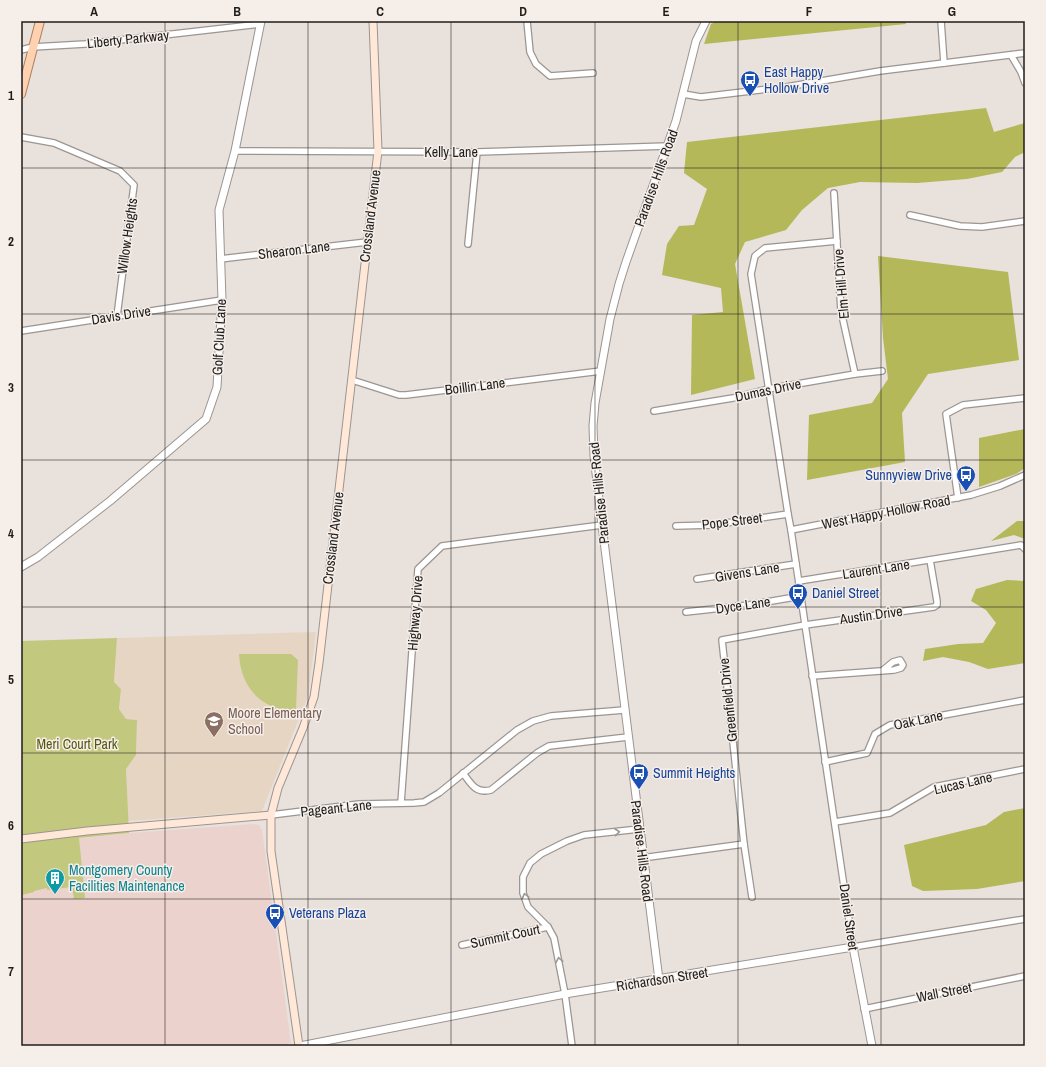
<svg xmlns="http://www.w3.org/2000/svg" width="1046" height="1067" font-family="'Archivo Narrow',sans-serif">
	<rect width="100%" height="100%" fill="#e8e1dc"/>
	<path fill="#ecd2cd" d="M254 824 259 825 262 830 291 1043 279 1046H23L21 1029V845L129 833Z"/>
	<path fill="#e7d5c4" d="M316 632 308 696 262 811 128 821 126 769 136 755 137 720 126 719 119 709 121 689 114 682 117 638Z"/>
	<g fill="#c3c87f">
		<path d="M117 638 114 682 121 689 119 709 126 719 137 720 136 755 126 769 129 833 79 838 85 898 74 899 72 887 47 890V888L34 891V892L22 895 21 885V641Z"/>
		<path d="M239 654H291L298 660 296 710C291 710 286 710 281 709 254 703 240 680 239 654Z"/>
	</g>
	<g fill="#b4b859">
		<path d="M717 21H905L906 24 704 44 711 24Z"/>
		<path d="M986 108 994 132 1025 123V152L1015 157 1002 172 967 179 917 183 860 182 828 188 802 210 786 230 745 242 735 264 755 379 691 395 692 315 723 312 721 288 662 275 667 244 679 226 694 225 707 189 684 173 687 142Z"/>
		<path d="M878 256 1008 272 1019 360 928 374 902 413 905 462 807 480 809 415 872 403 888 379 883 338Z"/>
		<path d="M1025 429V468L1016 474 979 487V438Z"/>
		<path d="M1017 521H1025V539L1014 535 991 541Z"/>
		<path d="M1007 580 1025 581V663L988 669 969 662 943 657 923 661 925 649 958 644 983 643 996 623 986 610 971 601 976 589Z"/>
		<path d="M1025 808V881L977 889 923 891 912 886 904 845 986 825 1004 812Z"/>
	</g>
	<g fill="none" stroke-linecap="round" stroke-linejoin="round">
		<g stroke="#9c9591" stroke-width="8">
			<g id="minor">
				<path d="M527 21 530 52 536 64 550 76 593 73"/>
				<path d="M941 21 944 63"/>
				<path d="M21 50 33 47 85 44 260 24"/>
				<path d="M1011 55 1021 72 1025 83"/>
				<path d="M683 94 701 97 726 94 786 87 880 71 1025 53"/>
				<path d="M21 137 54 143 120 171 134 185 117 316"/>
				<path d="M235 151 477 152 668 146"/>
				<path d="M834 193 841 311 855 374"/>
				<path d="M910 215 960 226 982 227 1025 221"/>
				<path d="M837 241 765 248 755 256 751 274 788 514 791 530 853 947 1025 919"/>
				<path d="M468 244 477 152"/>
				<path d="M220 259 367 242"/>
				<path d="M21 331 222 300"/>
				<path d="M352 380 399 395H406L601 371"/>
				<path d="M654 411 733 398 768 389 855 374 882 371"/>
				<path d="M958 498 946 414 963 405 1025 398"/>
				<path d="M676 526 712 525 788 514"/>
				<path d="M791 530 971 495 1000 486 1025 475"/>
				<path d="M697 579 796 564"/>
				<path d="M799 581 1021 545 1025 549"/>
				<path d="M686 612 749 605 801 596"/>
				<path d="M812 676 894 670 901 668 903 665 900 660 893 662 882 671"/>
				<path d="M825 762 867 753 875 734 890 725 1025 700"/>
				<path d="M463 773C471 784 476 794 491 790L537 753 549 746 628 737"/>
				<path d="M401 803 418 569 442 546 602 525"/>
				<path d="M271 815 359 804 414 803 424 802 439 793 517 730 533 721 551 716 624 710"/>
				<path d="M835 822 890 813 934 787 1025 769"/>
				<path d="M642 858 744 844"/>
				<path d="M752 897 744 844 722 640 805 625 934 607 937 605V601L930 560"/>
				<path d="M462 945 548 927"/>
				<path d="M864 1009 1025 976"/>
				<path d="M572 1046 565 994 554 938 548 927 528 907 523 893V877L530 863 541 854 567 841 584 835 639 829"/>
			</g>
		</g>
		<g stroke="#9c9591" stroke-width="9">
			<g id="tertiary">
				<path d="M21 567 38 557 110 501 206 419 217 387 222 300 219 210 235 151 261 21"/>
				<path d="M659 980 602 525 594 456 593 426 595 403 610 319 619 284 626 262 676 121 696 41 706 21"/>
				<path d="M300 1046 565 994 853 947 872 1046"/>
			</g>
		</g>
		<g stroke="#9c9591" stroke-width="9">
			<g id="secondary">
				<path d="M21 839 87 831 271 815"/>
				<path d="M299 1046 271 851V815L278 788 303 728 314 697 319 663 378 151 373 21"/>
			</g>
		</g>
		<g stroke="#b07e5a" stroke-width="10">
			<path id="primary" d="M21 94 40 21"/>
		</g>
		<use href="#minor" stroke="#fff" stroke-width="5.5"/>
		<use href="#tertiary" stroke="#fff" stroke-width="7"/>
		<use href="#secondary" stroke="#ffe8d8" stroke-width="7"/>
		<use href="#primary" stroke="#fed1b0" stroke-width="8"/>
	</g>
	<defs><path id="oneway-chevron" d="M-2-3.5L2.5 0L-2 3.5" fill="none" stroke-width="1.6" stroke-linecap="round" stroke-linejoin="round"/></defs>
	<g stroke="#9a9998">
		<use href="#oneway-chevron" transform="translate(617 832) rotate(-6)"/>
		<use href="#oneway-chevron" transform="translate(525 896) rotate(-105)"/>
		<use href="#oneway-chevron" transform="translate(559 960) rotate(-101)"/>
	</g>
	<path fill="none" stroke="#1f1d1b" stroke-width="1" stroke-opacity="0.55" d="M165 21V1046M308 21V1046M451 21V1046M595 21V1046M738 21V1046M881 21V1046M21 168H1025M21 314H1025M21 460H1025M21 607H1025M21 753H1025M21 899H1025"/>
	<defs>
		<g id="bus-pin" transform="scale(1)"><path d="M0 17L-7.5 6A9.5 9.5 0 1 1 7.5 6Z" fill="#1a4fb4" stroke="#f5eee9"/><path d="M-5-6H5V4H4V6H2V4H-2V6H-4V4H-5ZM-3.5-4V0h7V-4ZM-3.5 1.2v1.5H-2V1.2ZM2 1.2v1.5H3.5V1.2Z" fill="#fff"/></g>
		<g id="school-pin" transform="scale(1)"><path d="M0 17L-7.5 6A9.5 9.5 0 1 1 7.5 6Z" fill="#8d6e63" stroke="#f5eee9"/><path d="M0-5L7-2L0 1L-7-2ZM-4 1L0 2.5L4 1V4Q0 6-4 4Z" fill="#fff"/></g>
		<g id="building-pin" transform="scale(1)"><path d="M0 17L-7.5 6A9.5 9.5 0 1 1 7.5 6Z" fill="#0f9aa8" stroke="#f5eee9"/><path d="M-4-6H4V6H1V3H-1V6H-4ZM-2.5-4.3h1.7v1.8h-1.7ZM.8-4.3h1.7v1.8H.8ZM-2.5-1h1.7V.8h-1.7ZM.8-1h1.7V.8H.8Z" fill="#fff"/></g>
	</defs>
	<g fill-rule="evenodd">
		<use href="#bus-pin" x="750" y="80"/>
		<use href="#bus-pin" x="966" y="475"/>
		<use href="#bus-pin" x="798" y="593"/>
		<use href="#school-pin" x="214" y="721"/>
		<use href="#bus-pin" x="639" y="773"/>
		<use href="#building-pin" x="55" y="878"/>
		<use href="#bus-pin" x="275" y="913"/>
	</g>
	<g text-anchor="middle" stroke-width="3" stroke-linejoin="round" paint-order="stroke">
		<g font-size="14" fill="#1f1d1b" stroke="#f5eee9">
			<text transform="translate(128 39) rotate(-6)" y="5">Liberty Parkway</text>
			<text x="451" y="157">Kelly Lane</text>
			<text transform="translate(656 178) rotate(-70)" y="5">Paradise Hills Road</text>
			<text transform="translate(370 216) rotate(-83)" y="5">Crossland Avenue</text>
			<text transform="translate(127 236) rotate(-82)" y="5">Willow Heights</text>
			<text transform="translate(294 250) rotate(-7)" y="5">Shearon Lane</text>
			<text transform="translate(841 284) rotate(-95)" y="5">Elm Hill Drive</text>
			<text transform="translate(121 315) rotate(-9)" y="5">Davis Drive</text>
			<text transform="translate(219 337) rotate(-87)" y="5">Golf Club Lane</text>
			<text transform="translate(475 386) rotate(-7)" y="5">Boillin Lane</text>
			<text transform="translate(768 390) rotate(-12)" y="5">Dumas Drive</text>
			<text transform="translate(599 493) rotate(-96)" y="5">Paradise Hills Road</text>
			<text transform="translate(886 512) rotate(-11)" y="5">West Happy Hollow Road</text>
			<text transform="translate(732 521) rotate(-7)" y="5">Pope Street</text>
			<text transform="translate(333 538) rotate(-83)" y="5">Crossland Avenue</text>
			<text transform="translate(876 569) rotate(-9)" y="5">Laurent Lane</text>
			<text transform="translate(747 572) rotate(-9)" y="5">Givens Lane</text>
			<text transform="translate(743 605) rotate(-8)" y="5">Dyce Lane</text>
			<text transform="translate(415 613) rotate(-86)" y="5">Highway Drive</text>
			<text transform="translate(871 615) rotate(-8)" y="5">Austin Drive</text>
			<text transform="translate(728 700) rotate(-96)" y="5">Greenfield Drive</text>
			<text transform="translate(918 720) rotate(-12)" y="5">Oak Lane</text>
			<text transform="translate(963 783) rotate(-13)" y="5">Lucas Lane</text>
			<text transform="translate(336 808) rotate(-6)" y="5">Pageant Lane</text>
			<text transform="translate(642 851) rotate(83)" y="5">Paradise Hills Road</text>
			<text transform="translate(849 917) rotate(82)" y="5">Daniel Street</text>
			<text transform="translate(505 936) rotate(-12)" y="5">Summit Court</text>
			<text transform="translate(662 979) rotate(-9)" y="5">Richardson Street</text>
			<text transform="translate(944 992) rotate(-11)" y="5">Wall Street</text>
		</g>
		<g font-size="14" fill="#164399" stroke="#f5eee9" text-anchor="start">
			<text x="764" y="77">East Happy<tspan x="764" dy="16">Hollow Drive</tspan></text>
			<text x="952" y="480" text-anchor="end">Sunnyview Drive</text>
			<text x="812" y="598">Daniel Street</text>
			<text x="653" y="778">Summit Heights</text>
			<text x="289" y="918">Veterans Plaza</text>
		</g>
		<g font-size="14" fill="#785e54" stroke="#f5eee9" text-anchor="start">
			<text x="228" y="718">Moore Elementary<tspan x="228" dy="16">School</tspan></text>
		</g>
		<g font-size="14" fill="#55570f" stroke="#f5eee9">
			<text x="77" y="749">Meri Court Park</text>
		</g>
		<g font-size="14" fill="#0d838f" stroke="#f5eee9" text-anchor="start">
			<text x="69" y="875">Montgomery County<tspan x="69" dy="16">Facilities Maintenance</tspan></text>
		</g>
	</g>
	<rect width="1046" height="1067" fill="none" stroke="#f5eee9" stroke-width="44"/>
	<rect x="22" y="22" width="1002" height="1023" fill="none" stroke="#1f1d1b" stroke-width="1.5"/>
	<g font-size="13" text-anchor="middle" font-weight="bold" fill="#1f1d1b">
		<text x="94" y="16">A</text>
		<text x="237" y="16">B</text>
		<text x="380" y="16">C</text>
		<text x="523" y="16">D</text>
		<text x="666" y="16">E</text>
		<text x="809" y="16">F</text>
		<text x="952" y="16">G</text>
		<text x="11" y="100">1</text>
		<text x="11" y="246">2</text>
		<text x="11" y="392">3</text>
		<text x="11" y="538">4</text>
		<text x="11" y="684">5</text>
		<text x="11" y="830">6</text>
		<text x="11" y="976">7</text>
	</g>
</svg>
